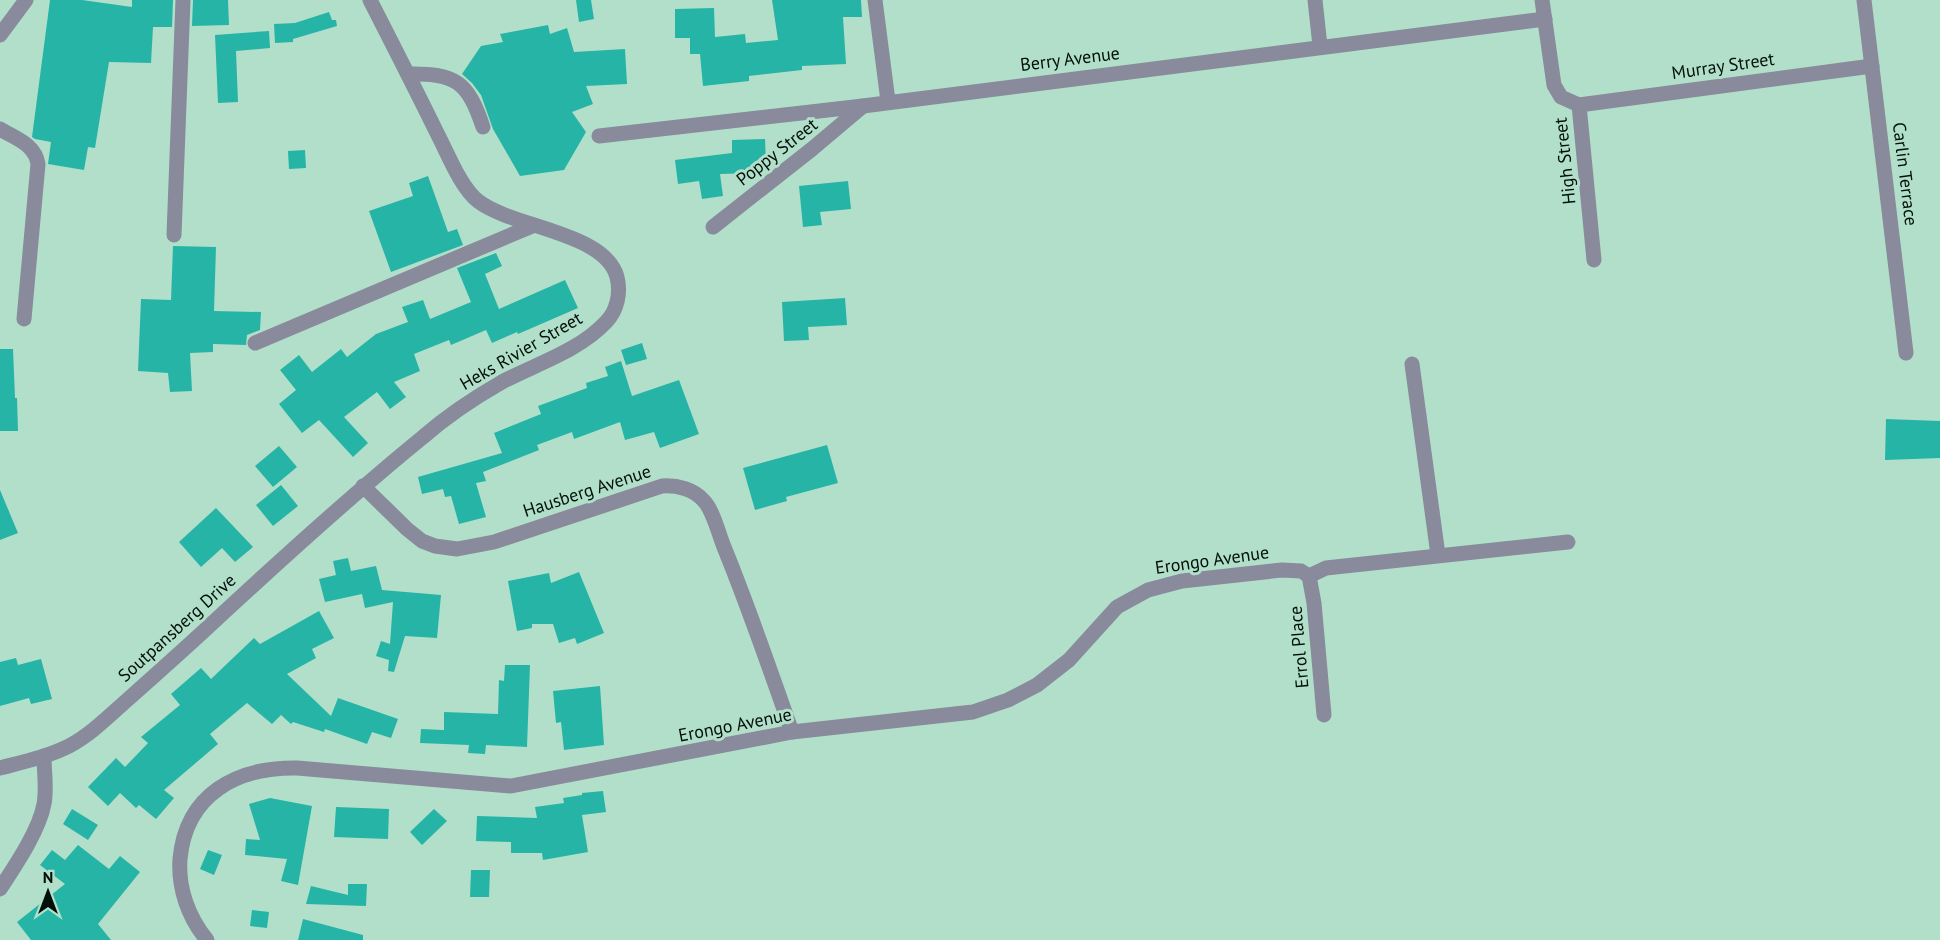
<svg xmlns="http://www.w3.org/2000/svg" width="1940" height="940" font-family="'PT Sans',sans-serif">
	<rect width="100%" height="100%" fill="#b2dfca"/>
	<g fill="#26b4a7">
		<path d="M50 0H82L132 7V0H173L172 27H153L151 63 109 62 95 148 88 147 84 170 48 164 51 142 35 139 32 137Z"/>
		<path d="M193 0H228L229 25 192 26Z"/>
		<path d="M576 0H591L594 19 579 22Z"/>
		<path d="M772 0H861L862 17H843L846 64 802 66V70L749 76V81L703 86 700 54H690V38H675V9L714 8 715 37 745 34 746 43 778 40Z"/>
		<path d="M329 12 332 20H336L337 26 293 39V42L275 43 274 24 295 23Z"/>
		<path d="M548 25 550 34 567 28 574 52 625 49 627 84 586 86 593 104 572 112 586 132 564 170 520 176 493 129 481 95 472 83 462 74 481 46 503 42 500 34Z"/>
		<path d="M269 31 270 48 236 51 238 102 218 103 215 35Z"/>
		<path d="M765 139 766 163 755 164V173L720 174 723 196 702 199 699 181 678 184 675 160 732 153V140Z"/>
		<path d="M305 150 306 168 289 169 288 151Z"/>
		<path d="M428 176 448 232 457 229 463 245 391 272 369 211 413 196 409 183Z"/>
		<path d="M848 181 851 209 820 212 822 225 803 227 799 186Z"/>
		<path d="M173 246 216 247 214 311 261 312 260 330 247 335 246 345 213 344V352L190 353 192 391 170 392 168 373 138 371 141 299 171 300Z"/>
		<path d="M496 253 502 266 485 274 499 309 565 280 578 308 518 334 517 332 492 343 486 330 451 345 449 340 414 354 420 371 394 382 406 397 390 409 377 392 344 417 368 443 353 457 319 420 302 433 279 404 296 390 280 370 299 355 312 372 341 349 347 357 376 334 408 322 402 307 423 300 430 319 471 302 457 268Z"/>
		<path d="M845 298 847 325 808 327 809 340 784 341 782 302Z"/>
		<path d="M642 343 647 359 626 365 621 350Z"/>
		<path d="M0 349H13L15 398H17L18 431H0Z"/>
		<path d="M621 361 632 396 679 380 699 434 660 448 654 432 625 440 620 422 574 439 572 432 537 445 539 450 483 472 486 481 476 483 486 517 459 524 451 496 445 497 443 489 422 494 418 477 502 453 494 433 541 414 538 406 587 388 586 383 608 376 605 367Z"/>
		<path d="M1886 419 1940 421V458L1885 460Z"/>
		<path d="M827 445 838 483 786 497 787 501 755 510 743 468Z"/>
		<path d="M279 446 297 467 273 487 255 466Z"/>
		<path d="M281 485 298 506 273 526 256 505Z"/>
		<path d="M0 490 18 533 0 540Z"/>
		<path d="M216 508 253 547 235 562 222 548 201 567 179 542Z"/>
		<path d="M348 558 351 571 376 566 382 590 441 595 437 638 405 636 394 672 388 671 389 660 376 656 381 641 390 644 393 602 365 608 362 594 325 602 319 579 336 575 333 561Z"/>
		<path d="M579 572 604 633 577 644 575 638 559 643 553 624H532V628L517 631 508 581 549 573 551 583Z"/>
		<path d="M319 611 334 638 312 649 316 658 287 674 331 716 338 698 398 719 391 738 372 732 367 744 325 729 324 732 293 722 291 724 281 715 272 724 247 703 210 734 218 744 164 790 174 798 156 819 139 805 136 808 120 793 108 806 88 787 116 758 125 767 148 743 141 737 180 705 171 694 201 668 211 679 254 638 260 644Z"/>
		<path d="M16 658 18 665 41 659 52 699 31 704 29 698 0 706V662Z"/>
		<path d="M505 665H530L527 747 486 745 485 754 468 753 469 745 420 743 421 729 444 730V712L498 714 499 680 504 681Z"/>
		<path d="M600 686 604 745 564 750 561 722 556 723 553 691Z"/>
		<path d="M603 791 606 812 582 815 588 852 543 860 542 853H511V842L476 841 477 816 537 818 535 807 564 803 563 798 582 795V793Z"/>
		<path d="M270 798 312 806 298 885 281 881 287 859 245 855 246 839 260 840 249 804Z"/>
		<path d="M336 807 389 809 388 839 334 837Z"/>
		<path d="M72 809 98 825 88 840 63 824Z"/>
		<path d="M434 809 447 821 422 845 410 832Z"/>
		<path d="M78 845 109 869 120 856 140 872 98 924 111 940H31L17 922 65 884 40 865 52 850 65 860Z"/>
		<path d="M208 850 222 855 214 875 200 869Z"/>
		<path d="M471 870H490L489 897H470Z"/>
		<path d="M348 884H367L366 906 306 904 311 886 348 895Z"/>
		<path d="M252 910 269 912 267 928 250 926Z"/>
		<path d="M303 919 363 935V940H298Z"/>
	</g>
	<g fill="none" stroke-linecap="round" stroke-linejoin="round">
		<g stroke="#898a9b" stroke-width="15">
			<path d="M875 0 888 101"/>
			<path d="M1315 0 1320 46"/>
			<path d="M1542 0 1554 85 1561 97 1579 105 1594 260"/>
			<path d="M1864 0 1906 353"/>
			<path d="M0 35 26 0"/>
			<path d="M408 74C456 73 468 82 483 127"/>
			<path d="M1579 105 1872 66"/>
			<path d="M0 129C15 138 35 144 38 164L24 319"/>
			<path d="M599 136 863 106 1545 19"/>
			<path d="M713 227 812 149 863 106"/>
			<path d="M174 235 183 0"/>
			<path d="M255 343 532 226"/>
			<path d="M1412 364 1438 555"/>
			<path d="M363 486 407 529 422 541 435 546 457 549 494 542 662 486C677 485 694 489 704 501 713 510 719 535 724 547 749 608 770 670 792 732"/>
			<path d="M1309 576 1326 568 1568 542"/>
			<path d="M1309 576 1314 603 1324 715"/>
			<path d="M0 768C23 762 47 757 69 746 90 735 108 717 126 701 153 677 180 653 206 629 277 563 348 498 423 437 447 416 474 398 502 382 536 364 579 351 606 322 617 311 621 293 617 277 605 232 513 228 478 201 461 188 448 154 438 135 416 90 393 45 370 0"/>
			<path d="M0 889C15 866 39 831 44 804 47 789 44 772 44 756"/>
			<path d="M207 940C188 917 178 888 180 859 186 794 237 767 297 768L511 786 792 732 973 712 1008 700 1037 685 1069 660 1117 607 1148 590 1182 581 1282 570 1301 571 1309 576"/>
		</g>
	</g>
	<g text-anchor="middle" stroke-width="6" stroke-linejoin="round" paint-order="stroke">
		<g font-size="18" fill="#021009" stroke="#b2dfca">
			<text transform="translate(1070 59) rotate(-7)" y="6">Berry Avenue</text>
			<text transform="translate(1723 66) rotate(-8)" y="6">Murray Street</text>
			<text transform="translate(777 152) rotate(-38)" y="6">Poppy Street</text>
			<text transform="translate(1565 161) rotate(-96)" y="6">High Street</text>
			<text transform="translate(1905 174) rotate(83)" y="6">Carlin Terrace</text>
			<text transform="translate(521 351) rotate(-30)" y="6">Heks Rivier Street</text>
			<text transform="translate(587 491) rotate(-18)" y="6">Hausberg Avenue</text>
			<text transform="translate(1212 560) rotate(-8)" y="6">Erongo Avenue</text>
			<text transform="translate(177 628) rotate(-42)" y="6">Soutpansberg Drive</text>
			<text transform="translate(1299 647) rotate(-95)" y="6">Errol Place</text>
			<text transform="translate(735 725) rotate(-11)" y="6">Erongo Avenue</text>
		</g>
	</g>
	<g transform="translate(48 892)" stroke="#b2dfca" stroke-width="4.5" paint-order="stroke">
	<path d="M0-4.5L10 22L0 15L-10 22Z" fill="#021009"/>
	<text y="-9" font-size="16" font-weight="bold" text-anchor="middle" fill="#021009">N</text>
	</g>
</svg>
